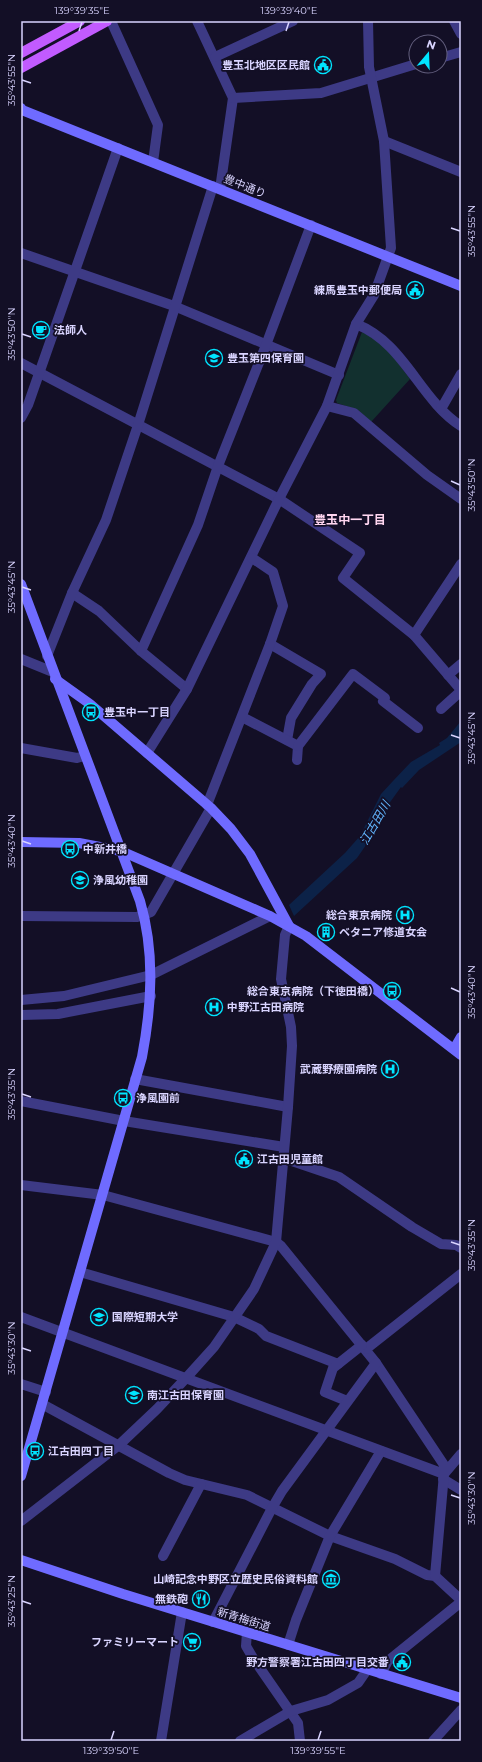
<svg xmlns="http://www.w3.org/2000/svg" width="482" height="1762" font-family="Montserrat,'Noto Sans JP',sans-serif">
	<rect width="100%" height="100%" fill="#130f26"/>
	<path fill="#12302f" d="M362 332C385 342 395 359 410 379L371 422 358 410 337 403 336 400Z"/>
	<path fill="#0c2248" d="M461 721V742L419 770 402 788 401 787 388 805 373 835 357 858 294 916 289 905 345 853 360 836 381 794 393 781 411 762 440 745 439 743 447 738Z"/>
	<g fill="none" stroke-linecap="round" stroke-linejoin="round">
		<g stroke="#3d3a85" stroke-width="10">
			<path d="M111 21 158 125 153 162"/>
			<path d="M197 21 233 98 220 189"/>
			<path d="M454 21 461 34"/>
			<path d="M215 57 293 21"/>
			<path d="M440 58 461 52"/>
			<path d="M233 98 321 93 416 64"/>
			<path d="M384 141 461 172"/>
			<path d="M21 253 174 306 339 375"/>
			<path d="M356 324C405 343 419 399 461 426"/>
			<path d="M21 363 279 499 360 553 343 578 414 635 461 690"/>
			<path d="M327 406 354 413 427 475 461 499"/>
			<path d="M441 409 461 374"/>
			<path d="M21 418 28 405 118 148"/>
			<path d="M72 593 99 611 141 651 187 689"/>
			<path d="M414 635 461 564"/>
			<path d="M270 644 321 674 312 684 291 718 287 740"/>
			<path d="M141 651 198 525 218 466 266 345 311 225"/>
			<path d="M47 656 72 593 106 520 138 425 213 186"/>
			<path d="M21 659 53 672"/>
			<path d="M448 675 461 664"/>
			<path d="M441 709 461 691"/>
			<path d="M242 717 298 746 297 760"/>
			<path d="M298 746 353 674 385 698 383 701 418 728"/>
			<path d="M21 748 77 758 84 756"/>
			<path d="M147 753 187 689 279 499 327 406 356 324 374 295 391 248 384 141 369 67 368 21"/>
			<path d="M207 805 270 644 283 606 273 572 252 558"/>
			<path d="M21 916 137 917 151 912 211 808"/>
			<path d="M21 1000 64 996 151 975 270 916"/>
			<path d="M21 1015 58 1014 151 996"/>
			<path d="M135 1079 288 1107"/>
			<path d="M21 1101 124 1121 284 1147"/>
			<path d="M283 1158 339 1177 412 1227 441 1244 456 1245 461 1248"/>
			<path d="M21 1185 103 1195 276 1242 281 1246 376 1363 444 1465V1474L21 1317"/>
			<path d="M80 1272 234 1317 259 1329 266 1336 338 1364"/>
			<path d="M366 1349 461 1274"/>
			<path d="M21 1384 46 1392"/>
			<path d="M347 1401 325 1392 333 1368 362 1345"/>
			<path d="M42 1404 169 1473 185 1480 247 1495 330 1536 395 1559 427 1575 435 1576 461 1600"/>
			<path d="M443 1479 461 1490"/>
			<path d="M21 1521 119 1445 157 1409 187 1377 214 1347 254 1289 276 1242 288 1107 292 1046 291 1027 281 979 285 935 289 926"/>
			<path d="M163 1556 201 1484"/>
			<path d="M435 1576 444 1474 461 1454"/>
			<path d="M213 1622 272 1508 282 1491 376 1363"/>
			<path d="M247 1632 246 1646 253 1658 298 1723 300 1741"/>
			<path d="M288 1645 296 1620 330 1536 381 1451"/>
			<path d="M381 1674 388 1661 461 1602"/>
			<path d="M161 1741 182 1612"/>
			<path d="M240 1741 291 1711 328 1700 358 1683 367 1670"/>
			<path d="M433 1741 461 1710"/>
		</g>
		<g stroke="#6f6bff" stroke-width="10">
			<path d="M21 108 22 110 461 286"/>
			<path d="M21 584 140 901C155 952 152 1004 142 1057L21 1476"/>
			<path d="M55 679 90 704 211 808 231 829 250 854 289 926"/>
			<path d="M21 842 79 843 121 851 270 916 306 936 461 1055"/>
			<path d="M454 1049 461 1037"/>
			<path d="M21 1560 123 1594 461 1698"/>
		</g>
		<g stroke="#c25bff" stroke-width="10">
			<path d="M21 53 80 21"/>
			<path d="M21 68 107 21"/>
		</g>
	</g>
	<path fill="none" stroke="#d9d4ff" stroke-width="1.5" d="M79 31 82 22M286 31 289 22M22 80 31 83M451 228 460 231M22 334 31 337M451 481 460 485M22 587 31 590M451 735 460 738M22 841 31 844M451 988 460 992M22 1094 31 1097M451 1242 460 1245M22 1348 31 1351M451 1495 460 1498M22 1601 31 1604M111 1740 114 1731M318 1740 321 1731"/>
	<defs>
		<g id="civic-ring" transform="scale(0.9)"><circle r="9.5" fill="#130f26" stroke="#00e5ff" stroke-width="1.5"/><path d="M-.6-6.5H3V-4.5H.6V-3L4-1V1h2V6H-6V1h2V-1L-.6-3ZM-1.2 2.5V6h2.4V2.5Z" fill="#00e5ff"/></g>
		<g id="cafe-ring" transform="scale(0.9)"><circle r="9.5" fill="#130f26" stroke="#00e5ff" stroke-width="1.5"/><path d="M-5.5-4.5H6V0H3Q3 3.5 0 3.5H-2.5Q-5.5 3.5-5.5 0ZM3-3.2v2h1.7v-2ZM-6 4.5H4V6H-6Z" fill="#00e5ff"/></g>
		<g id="school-ring" transform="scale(0.9)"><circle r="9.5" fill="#130f26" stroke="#00e5ff" stroke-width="1.5"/><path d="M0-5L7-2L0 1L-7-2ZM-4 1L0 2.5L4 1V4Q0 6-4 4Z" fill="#00e5ff"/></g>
		<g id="bus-ring" transform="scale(0.9)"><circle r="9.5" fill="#130f26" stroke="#00e5ff" stroke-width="1.5"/><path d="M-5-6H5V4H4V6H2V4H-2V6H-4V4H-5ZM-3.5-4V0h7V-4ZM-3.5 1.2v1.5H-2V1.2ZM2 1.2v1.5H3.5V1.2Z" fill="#00e5ff"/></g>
		<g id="hospital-ring" transform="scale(0.9)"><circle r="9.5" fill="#130f26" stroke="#00e5ff" stroke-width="1.5"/><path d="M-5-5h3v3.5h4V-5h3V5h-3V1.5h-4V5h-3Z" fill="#00e5ff"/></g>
		<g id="building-ring" transform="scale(0.9)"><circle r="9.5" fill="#130f26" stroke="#00e5ff" stroke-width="1.5"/><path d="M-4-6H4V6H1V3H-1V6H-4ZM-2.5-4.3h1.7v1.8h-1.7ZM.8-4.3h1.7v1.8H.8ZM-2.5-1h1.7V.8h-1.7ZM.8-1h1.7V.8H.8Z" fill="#00e5ff"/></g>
		<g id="university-ring" transform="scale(0.9)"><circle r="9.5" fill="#130f26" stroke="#00e5ff" stroke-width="1.5"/><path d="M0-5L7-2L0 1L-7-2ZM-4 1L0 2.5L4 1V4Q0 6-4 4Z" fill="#00e5ff"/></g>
		<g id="museum-ring" transform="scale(0.9)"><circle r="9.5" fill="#130f26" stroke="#00e5ff" stroke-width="1.5"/><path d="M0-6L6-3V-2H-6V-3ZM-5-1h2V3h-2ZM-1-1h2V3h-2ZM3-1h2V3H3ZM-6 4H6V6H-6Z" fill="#00e5ff"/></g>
		<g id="restaurant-ring" transform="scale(0.9)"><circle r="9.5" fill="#130f26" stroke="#00e5ff" stroke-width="1.5"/><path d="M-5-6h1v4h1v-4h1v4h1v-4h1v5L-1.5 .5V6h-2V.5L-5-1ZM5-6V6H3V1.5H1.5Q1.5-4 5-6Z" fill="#00e5ff"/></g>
		<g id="supermarket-ring" transform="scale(0.9)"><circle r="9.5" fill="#130f26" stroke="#00e5ff" stroke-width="1.5"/><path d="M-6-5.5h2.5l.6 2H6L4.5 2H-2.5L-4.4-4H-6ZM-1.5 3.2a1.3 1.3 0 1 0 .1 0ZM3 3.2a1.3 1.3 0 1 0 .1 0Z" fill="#00e5ff"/></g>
	</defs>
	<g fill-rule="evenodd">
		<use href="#civic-ring" x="323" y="65"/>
		<use href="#civic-ring" x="415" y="290"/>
		<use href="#cafe-ring" x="41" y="330"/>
		<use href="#school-ring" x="214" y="358"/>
		<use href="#bus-ring" x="91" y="712"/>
		<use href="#bus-ring" x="70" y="849"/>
		<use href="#school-ring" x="80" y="880"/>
		<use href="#hospital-ring" x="405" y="915"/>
		<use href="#building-ring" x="326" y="932"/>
		<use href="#bus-ring" x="392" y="991"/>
		<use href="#hospital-ring" x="214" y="1007"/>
		<use href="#hospital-ring" x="390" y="1069"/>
		<use href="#bus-ring" x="123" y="1098"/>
		<use href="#civic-ring" x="244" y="1159"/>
		<use href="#university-ring" x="99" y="1317"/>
		<use href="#school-ring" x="134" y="1395"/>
		<use href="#bus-ring" x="35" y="1451"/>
		<use href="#museum-ring" x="331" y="1579"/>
		<use href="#restaurant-ring" x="201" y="1599"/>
		<use href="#supermarket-ring" x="192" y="1642"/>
		<use href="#civic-ring" x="402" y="1662"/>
	</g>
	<g text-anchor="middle" stroke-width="3.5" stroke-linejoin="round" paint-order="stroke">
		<g font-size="11" font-weight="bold" fill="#d9d4ff" stroke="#130f26" text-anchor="start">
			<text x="310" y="69" text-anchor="end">豊玉北地区区民館</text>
			<text x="402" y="294" text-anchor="end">練馬豊玉中郵便局</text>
			<text x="54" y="334">法師人</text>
			<text x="227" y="362">豊玉第四保育園</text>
			<text x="104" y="716">豊玉中一丁目</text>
			<text x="83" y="853">中新井橋</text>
			<text x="93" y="884">浄風幼稚園</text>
			<text x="392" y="919" text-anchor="end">総合東京病院</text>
			<text x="339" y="936">ベタニア修道女会</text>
			<text x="379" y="995" text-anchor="end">総合東京病院（下徳田橋）</text>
			<text x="227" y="1011">中野江古田病院</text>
			<text x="377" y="1073" text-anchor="end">武蔵野療園病院</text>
			<text x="136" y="1102">浄風園前</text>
			<text x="257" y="1163">江古田児童館</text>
			<text x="112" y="1321">国際短期大学</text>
			<text x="147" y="1399">南江古田保育園</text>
			<text x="48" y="1455">江古田四丁目</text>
			<text x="318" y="1583" text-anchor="end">山崎記念中野区立歴史民俗資料館</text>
			<text x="188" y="1603" text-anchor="end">無鉄砲</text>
			<text x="179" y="1646" text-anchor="end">ファミリーマート</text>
			<text x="389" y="1666" text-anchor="end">野方警察署江古田四丁目交番</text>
		</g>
		<g font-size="11" fill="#d9d4ff" stroke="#130f26">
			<text transform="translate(245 186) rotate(22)" y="4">豊中通り</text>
			<text transform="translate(244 1619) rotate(17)" y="4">新青梅街道</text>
		</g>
		<g font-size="12" font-weight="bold" fill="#ffd6f0" stroke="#130f26">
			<text x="350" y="524">豊玉中一丁目</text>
		</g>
		<g font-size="12" font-style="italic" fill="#62b6ff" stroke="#130f26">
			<text transform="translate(375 823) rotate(-60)" y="4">江古田川</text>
		</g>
	</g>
	<rect width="482" height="1762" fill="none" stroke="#130f26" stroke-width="44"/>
	<g transform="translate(428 54) rotate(19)"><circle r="19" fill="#130f26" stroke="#625e7d"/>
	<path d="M0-3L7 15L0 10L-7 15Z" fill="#00e5ff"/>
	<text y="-6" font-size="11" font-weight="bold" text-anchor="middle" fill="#d9d4ff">N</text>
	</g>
	<rect x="22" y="22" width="438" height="1718" fill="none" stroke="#d9d4ff" stroke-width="1.5"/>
	<g font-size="10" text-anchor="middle" fill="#d9d4ff">
		<text x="82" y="14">139°39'35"E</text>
		<text x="289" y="14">139°39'40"E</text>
		<text transform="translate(11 80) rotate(-90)" y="4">35°43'55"N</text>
		<text transform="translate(471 231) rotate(-90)" y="4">35°43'55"N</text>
		<text transform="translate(11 334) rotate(-90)" y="4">35°43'50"N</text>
		<text transform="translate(471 485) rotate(-90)" y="4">35°43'50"N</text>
		<text transform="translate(11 587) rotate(-90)" y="4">35°43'45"N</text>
		<text transform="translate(471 738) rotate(-90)" y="4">35°43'45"N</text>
		<text transform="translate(11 841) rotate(-90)" y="4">35°43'40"N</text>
		<text transform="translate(471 992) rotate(-90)" y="4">35°43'40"N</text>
		<text transform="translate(11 1094) rotate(-90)" y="4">35°43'35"N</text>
		<text transform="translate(471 1245) rotate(-90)" y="4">35°43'35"N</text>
		<text transform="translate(11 1348) rotate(-90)" y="4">35°43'30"N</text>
		<text transform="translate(471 1498) rotate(-90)" y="4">35°43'30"N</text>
		<text transform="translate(11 1601) rotate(-90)" y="4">35°43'25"N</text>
		<text x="111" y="1754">139°39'50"E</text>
		<text x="318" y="1754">139°39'55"E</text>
	</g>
</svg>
